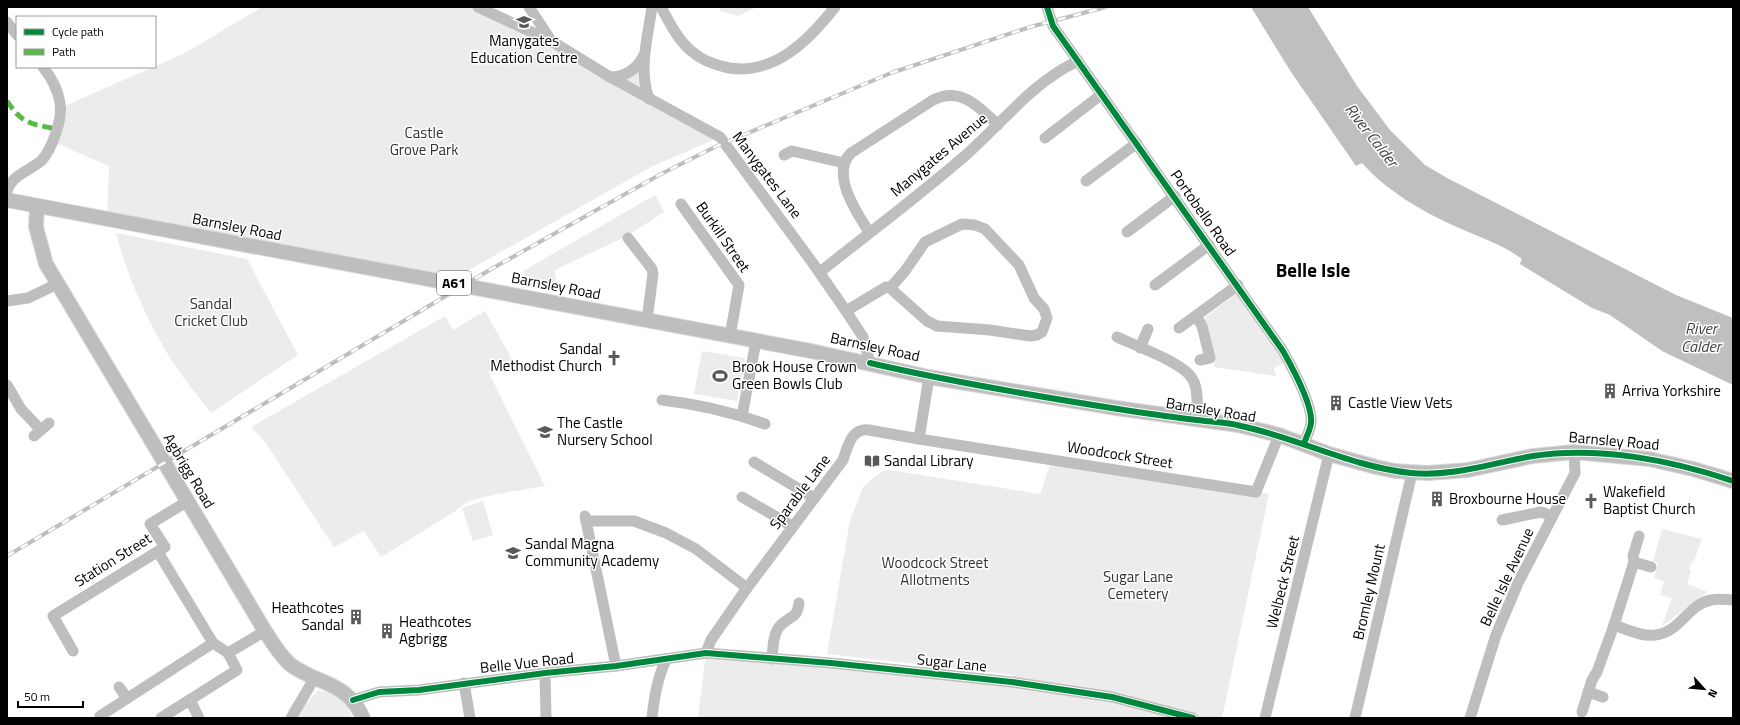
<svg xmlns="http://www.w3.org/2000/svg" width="1740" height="725" font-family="'Titillium Web',sans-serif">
	<rect width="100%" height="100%" fill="#fff"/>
	<g fill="#ececec">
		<path d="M262 7H478L611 77 639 64 647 92 720 137 651 167 448 282 107 219 109 166 53 142 61 110 69 104 185 53Z"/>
		<path d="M719 7H757L738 16 721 11Z"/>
		<path d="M655 195 664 212 627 236 555 270 557 291 529 285 523 271Z"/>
		<path d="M116 233 247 259 298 355 211 413C198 396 184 379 172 361 148 322 127 277 116 233Z"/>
		<path d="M1236 294 1284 363 1274 368 1276 376 1214 367C1213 350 1211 333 1204 318Z"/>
		<path d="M485 311 512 359 488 371 545 486 492 495 467 502 454 512 381 557 364 531 334 547 265 442 251 427 445 316 453 330Z"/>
		<path d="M702 351 745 358 737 401 694 394Z"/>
		<path d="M1052 459 1269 494 1222 718H698L706 653 1012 682 1013 675 827 654 850 520 863 487 875 476 883 471 890 470 1040 494Z"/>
		<path d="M483 501 493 535 473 541 462 508Z"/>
		<path d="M1662 529 1702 539 1694 561H1692L1689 569 1691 571 1687 584 1708 592C1691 602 1678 616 1662 626L1672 598 1660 595 1664 582 1654 578 1658 563 1653 561Z"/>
		<path d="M318 691 333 692 348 707 352 718H291Z"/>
	</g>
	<path fill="#bfbfbf" d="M1251 7H1308L1357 86 1390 130 1425 165 1449 179 1676 295 1733 318V385L1662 351 1610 315 1592 308 1520 264 1522 259C1502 244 1481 238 1459 228 1423 212 1388 192 1362 163L1356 166 1291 72Z"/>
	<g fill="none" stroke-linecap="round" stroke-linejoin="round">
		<g stroke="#dbdbdb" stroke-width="16">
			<g id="major">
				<path d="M7 200 811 351 929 377 1116 408 1238 425 1279 435 1329 454 1376 467 1395 471 1428 473 1468 470 1533 456 1574 452 1649 459 1693 469 1733 481"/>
				<path d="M37 206 36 227 46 264 265 631C272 642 280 656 291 665 318 685 347 681 363 718"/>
			</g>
		</g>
		<g stroke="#bebebe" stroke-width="11">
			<path d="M478 7 553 42 610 77 720 137 812 262 846 311 863 337 870 363"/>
			<path d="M529 7 552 42"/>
			<path d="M661 7C669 22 677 38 690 50 701 60 714 65 729 68 775 75 809 40 835 7"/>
			<path d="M1047 7 1053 26 1283 351C1292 367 1313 406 1311 423 1310 431 1306 437 1304 444"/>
			<path d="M7 22 17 35"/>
			<path d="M610 77C626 77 637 69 644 55"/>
			<path d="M649 99C638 70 648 36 652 7"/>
			<path d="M1045 138 1102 94"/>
			<path d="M784 155 792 151 844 163"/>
			<path d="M1086 181 1137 143"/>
			<path d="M7 191C13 174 29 171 41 161 52 150 63 118 60 103 58 90 51 77 43 67"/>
			<path d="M681 204 739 285 730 336"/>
			<path d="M869 232C857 213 830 174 851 153L933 100C961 86 979 107 998 125"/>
			<path d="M1127 232 1175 196"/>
			<path d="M628 238 652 269 653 274 647 320"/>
			<path d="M820 272C869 233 920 195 967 154 1003 122 1034 81 1078 61"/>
			<path d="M1155 285 1209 245"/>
			<path d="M7 301 28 298 57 284"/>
			<path d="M846 311 886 287 890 288 927 321 937 326 990 330 1030 336 1037 335 1042 332 1047 318 1044 309 1034 298 1019 265 985 229 975 225 962 224 925 242 905 271 890 288"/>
			<path d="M1196 316 1202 326 1210 358 1200 360"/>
			<path d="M1179 328 1238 285"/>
			<path d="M1117 337C1136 346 1185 363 1193 380 1199 391 1197 408 1197 420"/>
			<path d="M1140 348 1148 329"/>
			<path d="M7 385 21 409 41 430"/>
			<path d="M662 400C697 404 732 412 765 424"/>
			<path d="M742 416 756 341"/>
			<path d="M34 436 49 423"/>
			<path d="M919 439 1256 492 1279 435"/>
			<path d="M754 462 814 498"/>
			<path d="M742 497 792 526"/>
			<path d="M585 516 616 666"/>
			<path d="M1502 520 1541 512 1552 516"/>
			<path d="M586 521H634L666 533 696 549 747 588"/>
			<path d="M158 552 213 643 228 653"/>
			<path d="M1634 562 1651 567"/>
			<path d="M1614 625 1634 562 1633 556 1639 536"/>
			<path d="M73 651 53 616 165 547 150 524 188 501"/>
			<path d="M706 653 711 640 747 588 843 460C848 446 851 428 869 430L919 439 929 377"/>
			<path d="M772 659C773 648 773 632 781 625 791 615 797 619 799 603"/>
			<path d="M545 673 546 718"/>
			<path d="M464 683 470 718"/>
			<path d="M119 687 127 698"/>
			<path d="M1588 692 1603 697"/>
			<path d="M190 700 199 718"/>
			<path d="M353 700 379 692 419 690 545 673 616 666 706 653 831 663 1012 682 1112 697 1193 718"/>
			<path d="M1582 712 1592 680 1597 672 1614 625C1626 629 1642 637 1655 635 1680 633 1688 604 1711 600 1718 598 1727 600 1733 600"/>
			<path d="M100 716 213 643"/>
			<path d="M161 718 237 670 228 653 265 631"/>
			<path d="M291 718 315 677"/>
			<path d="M652 718C654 698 657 678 666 660"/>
			<path d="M1265 718 1329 454"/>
			<path d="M1355 718 1412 473"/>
			<path d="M1470 718 1496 635 1518 583 1575 473 1574 452"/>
		</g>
		<use href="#major" stroke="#bebebe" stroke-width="14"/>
		<g stroke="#bebebe" stroke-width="4">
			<path id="rail" d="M7 556 493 268 661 174 717 146 891 73 1030 27 1106 7"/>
		</g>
		<use href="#rail" stroke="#fff" stroke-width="2.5" stroke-dasharray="8" stroke-linecap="butt"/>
		<path stroke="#58b947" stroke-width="5" stroke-dasharray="10 5" stroke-linecap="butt" d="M7 101C22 124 31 124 57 129"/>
		<g stroke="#fff" stroke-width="8">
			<g id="cycleway">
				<path d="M1047 7 1053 26 1283 351C1292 367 1313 406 1311 423 1310 431 1306 437 1304 444"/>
				<path d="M870 363C952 382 1035 396 1118 409 1144 413 1170 417 1197 420 1211 422 1226 422 1241 426 1298 438 1352 467 1411 473 1453 477 1492 463 1533 456 1598 446 1671 460 1733 481"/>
				<path d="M353 700 379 692 419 690 545 673 616 666 706 653 831 663 1012 682 1112 697 1193 718"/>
			</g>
		</g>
		<use href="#cycleway" stroke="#00873e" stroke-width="6"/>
	</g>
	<defs>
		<g id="university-bare" transform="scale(1.2)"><path d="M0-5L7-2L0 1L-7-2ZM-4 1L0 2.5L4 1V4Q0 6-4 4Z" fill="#595959" stroke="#fff" stroke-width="2.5" paint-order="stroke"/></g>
		<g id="church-bare" transform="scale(1.2)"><path d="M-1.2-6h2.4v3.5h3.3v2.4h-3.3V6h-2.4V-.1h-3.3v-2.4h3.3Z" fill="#595959" stroke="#fff" stroke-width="2.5" paint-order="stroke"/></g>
		<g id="stadium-bare" transform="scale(1.2)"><path d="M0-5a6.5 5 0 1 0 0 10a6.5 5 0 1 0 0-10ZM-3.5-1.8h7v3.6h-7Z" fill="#595959" stroke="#fff" stroke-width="2.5" paint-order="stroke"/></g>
		<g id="building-bare" transform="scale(1.2)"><path d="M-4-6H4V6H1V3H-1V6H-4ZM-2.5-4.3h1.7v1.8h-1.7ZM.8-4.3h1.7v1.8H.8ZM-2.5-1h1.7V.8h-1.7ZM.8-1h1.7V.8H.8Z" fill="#595959" stroke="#fff" stroke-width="2.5" paint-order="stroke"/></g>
		<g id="school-bare" transform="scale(1.2)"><path d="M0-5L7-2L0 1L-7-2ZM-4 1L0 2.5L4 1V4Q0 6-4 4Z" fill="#595959" stroke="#fff" stroke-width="2.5" paint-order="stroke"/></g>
		<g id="library-bare" transform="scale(1.2)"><path d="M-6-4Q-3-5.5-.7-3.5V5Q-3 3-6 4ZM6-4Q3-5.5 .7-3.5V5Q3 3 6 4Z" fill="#595959" stroke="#fff" stroke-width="2.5" paint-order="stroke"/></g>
	</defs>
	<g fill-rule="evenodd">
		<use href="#university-bare" x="524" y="22"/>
		<use href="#church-bare" x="614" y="358"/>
		<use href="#stadium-bare" x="720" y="376"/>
		<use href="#building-bare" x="1610" y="391"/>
		<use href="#building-bare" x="1336" y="403"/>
		<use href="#school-bare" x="545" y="432"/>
		<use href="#library-bare" x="872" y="461"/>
		<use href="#building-bare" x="1437" y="499"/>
		<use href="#church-bare" x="1591" y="501"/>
		<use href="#school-bare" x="513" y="553"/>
		<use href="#building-bare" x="356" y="617"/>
		<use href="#building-bare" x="387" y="631"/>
	</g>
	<g text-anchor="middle" stroke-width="3" stroke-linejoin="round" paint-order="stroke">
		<rect fill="#fff" stroke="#4c4c4c" stroke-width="1" x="437" y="271" width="34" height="24" rx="3"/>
		<g font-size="14" font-weight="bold" fill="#000">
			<text x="454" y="288">A61</text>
		</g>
		<g font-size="15" fill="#000" stroke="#fff" text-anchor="start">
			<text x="524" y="46" text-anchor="middle">Manygates<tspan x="524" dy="17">Education Centre</tspan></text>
			<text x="602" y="354" text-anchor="end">Sandal<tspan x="602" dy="17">Methodist Church</tspan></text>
			<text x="732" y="372">Brook House Crown<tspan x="732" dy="17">Green Bowls Club</tspan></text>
			<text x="1622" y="396">Arriva Yorkshire</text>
			<text x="1348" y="408">Castle View Vets</text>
			<text x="557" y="428">The Castle<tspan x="557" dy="17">Nursery School</tspan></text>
			<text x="884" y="466">Sandal Library</text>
			<text x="1603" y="497">Wakefield<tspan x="1603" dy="17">Baptist Church</tspan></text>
			<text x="1449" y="504">Broxbourne House</text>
			<text x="525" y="549">Sandal Magna<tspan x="525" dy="17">Community Academy</tspan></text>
			<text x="344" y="613" text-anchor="end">Heathcotes<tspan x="344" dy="17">Sandal</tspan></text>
			<text x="399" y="627">Heathcotes<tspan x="399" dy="17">Agbrigg</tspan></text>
		</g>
		<g font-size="15" fill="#333" stroke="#fff">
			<text x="424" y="138">Castle<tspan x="424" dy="17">Grove Park</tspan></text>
			<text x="211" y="309">Sandal<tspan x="211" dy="17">Cricket Club</tspan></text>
			<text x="935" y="568">Woodcock Street<tspan x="935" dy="17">Allotments</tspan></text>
			<text x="1138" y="582">Sugar Lane<tspan x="1138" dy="17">Cemetery</tspan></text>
		</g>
		<g font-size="15" fill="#000" stroke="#fff">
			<text transform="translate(939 155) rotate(-40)" y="5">Manygates Avenue</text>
			<text transform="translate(767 175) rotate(53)" y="5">Manygates Lane</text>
			<text transform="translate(1203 213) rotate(55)" y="5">Portobello Road</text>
			<text transform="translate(237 227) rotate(11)" y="5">Barnsley Road</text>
			<text transform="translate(723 237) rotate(55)" y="5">Burkill Street</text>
			<text transform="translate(556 286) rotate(11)" y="5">Barnsley Road</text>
			<text transform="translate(875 347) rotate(12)" y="5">Barnsley Road</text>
			<text transform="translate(1211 410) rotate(9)" y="5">Barnsley Road</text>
			<text transform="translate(1614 441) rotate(5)" y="5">Barnsley Road</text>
			<text transform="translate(1120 455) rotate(9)" y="5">Woodcock Street</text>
			<text transform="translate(189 471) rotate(59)" y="5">Agbrigg Road</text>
			<text transform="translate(800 492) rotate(-53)" y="5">Sparable Lane</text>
			<text transform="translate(113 560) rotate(-32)" y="5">Station Street</text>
			<text transform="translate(1507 577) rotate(-65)" y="5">Belle Isle Avenue</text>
			<text transform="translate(1283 582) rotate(-76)" y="5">Welbeck Street</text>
			<text transform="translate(1369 592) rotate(-77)" y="5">Bromley Mount</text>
			<text transform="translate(527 663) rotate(-6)" y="5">Belle Vue Road</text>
			<text transform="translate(952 663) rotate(6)" y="5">Sugar Lane</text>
		</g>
		<g font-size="16" font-style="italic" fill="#444" stroke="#fff">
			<text transform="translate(1372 135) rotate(52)" y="6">River Calder</text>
			<text x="1701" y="334">River<tspan x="1701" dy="18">Calder</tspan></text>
		</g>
		<g font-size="19" font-weight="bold" fill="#000" stroke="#fff">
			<text x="1313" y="277">Belle Isle</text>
		</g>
	</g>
	<rect width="1740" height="725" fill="none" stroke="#000000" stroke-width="16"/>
	<rect x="16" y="16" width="140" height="52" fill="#ffffff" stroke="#999999"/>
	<rect x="24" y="29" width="20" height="6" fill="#00873e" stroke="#999999"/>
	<text x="52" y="36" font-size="12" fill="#000000">Cycle path</text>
	<rect x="24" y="49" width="20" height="6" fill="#58b947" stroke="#999999"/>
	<text x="52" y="56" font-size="12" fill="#000000">Path</text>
	<g transform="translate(1704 689) rotate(117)" stroke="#ffffff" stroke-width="3" paint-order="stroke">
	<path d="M0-3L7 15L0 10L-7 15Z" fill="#000000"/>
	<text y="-6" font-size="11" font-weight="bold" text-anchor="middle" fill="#000000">N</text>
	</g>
	<path d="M18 701v6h65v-6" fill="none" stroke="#000000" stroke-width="2"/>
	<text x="24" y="701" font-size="12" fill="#000000" stroke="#ffffff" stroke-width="3" paint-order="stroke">50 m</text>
</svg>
